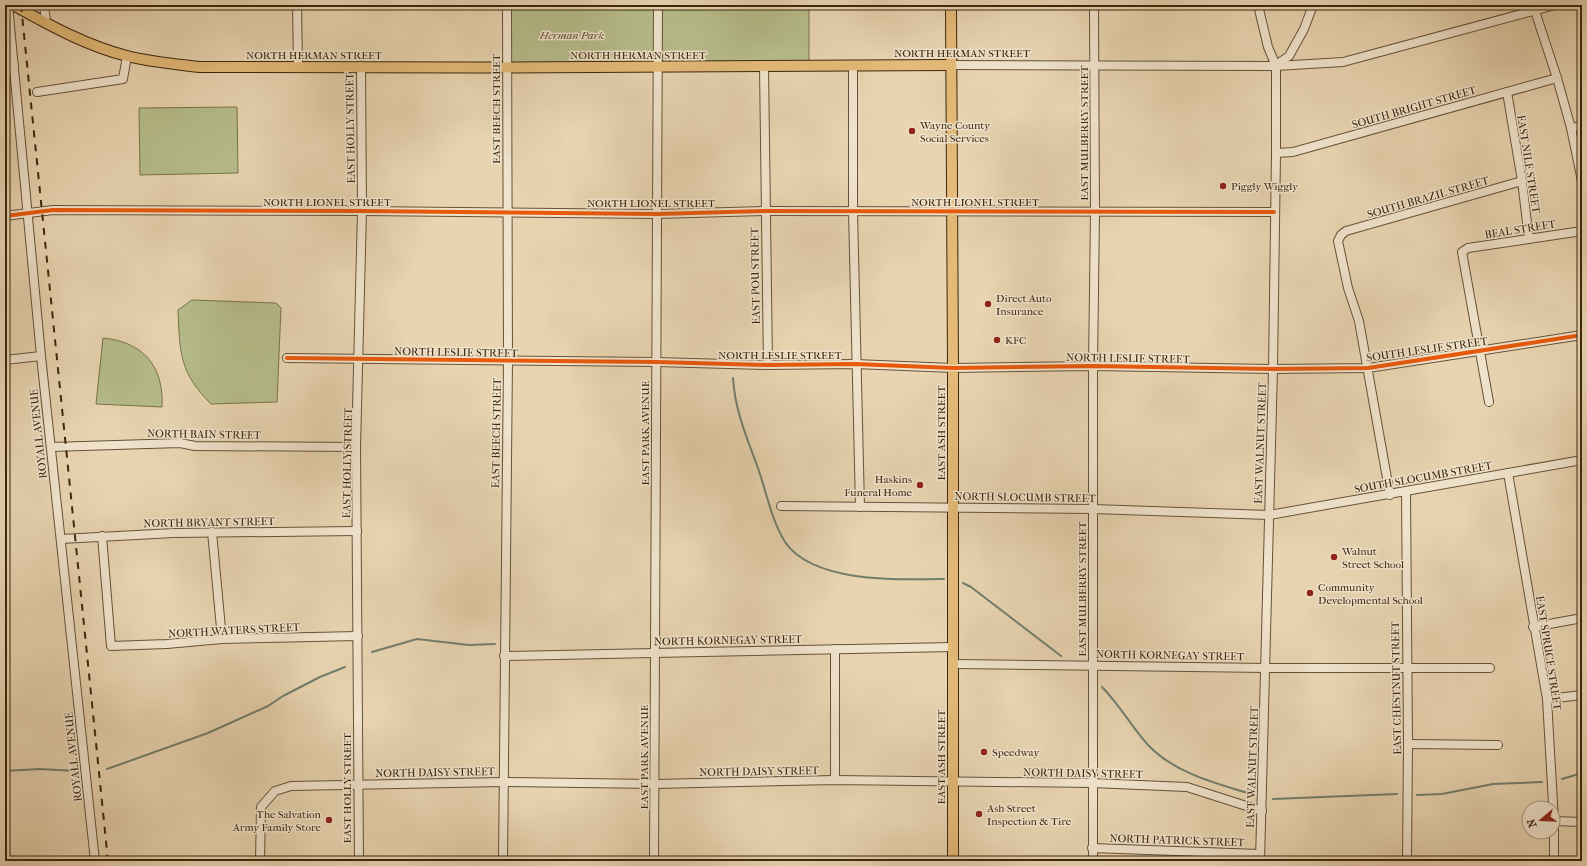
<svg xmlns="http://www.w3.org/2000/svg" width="1587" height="866" font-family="'IM FELL French Canon',serif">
	<rect width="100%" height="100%" fill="#e8d4b1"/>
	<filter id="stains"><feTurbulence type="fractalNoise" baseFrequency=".005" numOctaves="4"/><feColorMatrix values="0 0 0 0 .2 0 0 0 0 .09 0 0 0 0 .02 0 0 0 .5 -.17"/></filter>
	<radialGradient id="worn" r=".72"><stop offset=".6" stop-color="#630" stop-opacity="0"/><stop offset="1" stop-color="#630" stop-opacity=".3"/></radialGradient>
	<g fill="#b6bc8b" stroke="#78724d">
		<path d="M507 5H809V63L507 67Z"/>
		<path d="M237 107 238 173 140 175 139 108Z"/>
		<path d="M192 300 276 303 281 308 277 402 211 404C179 372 180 353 178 310Z"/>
		<path d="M103 338C144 342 164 367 162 407L96 404Z"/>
	</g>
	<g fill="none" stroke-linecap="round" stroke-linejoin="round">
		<g stroke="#727e6d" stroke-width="2">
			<path d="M733 378C735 412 748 440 759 471 767 495 772 521 785 542 813 583 898 580 944 579"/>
			<path d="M963 583 971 587 1061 656"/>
			<path d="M372 652 417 639 469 645 495 644"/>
			<path d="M1102 687C1120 705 1132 728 1149 746 1176 774 1219 784 1254 795"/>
			<path d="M107 769 208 733 268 706 283 696 320 677 345 667"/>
			<path d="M5 771 39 769 77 771"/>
			<path d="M1562 779 1582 773"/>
			<path d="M1417 795 1442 794 1493 784 1542 782"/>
			<path d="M1273 799 1397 794"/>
		</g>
		<g stroke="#665238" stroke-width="10">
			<g id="minor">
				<path d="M8 5 41 356 95 861"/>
				<path d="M44 5 46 22"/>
				<path d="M297 5 298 66"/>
				<path d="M1258 5 1268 47 1276 66V153L1273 369 1260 861"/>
				<path d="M1533 5 1557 78 1571 128 1582 181"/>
				<path d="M950 65 1276 66 1343 62 1555 5"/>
				<path d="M1276 65 1289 56 1304 29 1313 5"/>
				<path d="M5 66 14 65"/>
				<path d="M853 66V211L860 507"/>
				<path d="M764 67 768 365"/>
				<path d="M37 92 123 79 127 56"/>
				<path d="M1507 92 1522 181 1529 239"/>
				<path d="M1571 128 1582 126"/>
				<path d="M1276 153 1293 152 1557 78"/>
				<path d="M5 216 53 210 362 211 657 214 765 211 1274 212"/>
				<path d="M287 358 656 362 768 365 855 364 953 368 1093 366 1273 369 1368 368 1582 335"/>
				<path d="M5 360 41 356"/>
				<path d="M1489 402 1462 252 1468 248 1582 231"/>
				<path d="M51 447 180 443 195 446 356 447"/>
				<path d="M1508 473 1547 699 1554 821V861"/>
				<path d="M1406 492 1408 744 1407 861"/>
				<path d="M1390 495 1359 321 1348 288 1338 241 1341 235 1346 231 1522 181"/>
				<path d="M781 506 1093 509 1269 515 1582 460"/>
				<path d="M212 532 222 639"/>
				<path d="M102 536 111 646 167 644 222 639 358 636"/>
				<path d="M61 539 174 533 357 531"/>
				<path d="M1533 627 1582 618"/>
				<path d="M835 649V780"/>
				<path d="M504 656 953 647"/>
				<path d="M953 664 1266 668H1490"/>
				<path d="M1547 699 1582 695"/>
				<path d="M1408 744 1498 745"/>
				<path d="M1554 821 1582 822"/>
				<path d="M1092 848 1260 854"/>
				<path d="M260 861 261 807 275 791 291 786 504 782 655 784 835 780 1092 783 1187 787 1262 811"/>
				<path d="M359 861 356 447 362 211 361 66"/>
				<path d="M503 861 508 361 507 5"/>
				<path d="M654 861 658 5"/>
				<path d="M1093 861V366L1095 212 1094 5"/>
			</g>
		</g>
		<g stroke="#3b270f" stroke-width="12">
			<g id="major">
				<path d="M13 5C49 25 87 46 127 56 151 62 175 64 200 67 450 68 700 68 950 65"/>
				<path d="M951 5 953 368V861"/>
			</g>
		</g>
		<use href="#minor" stroke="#f0e3cc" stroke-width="8"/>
		<use href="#major" stroke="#e4ba78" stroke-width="10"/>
		<path stroke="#3b270f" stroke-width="2" stroke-dasharray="7 7" stroke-linecap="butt" d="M21 5 108 861"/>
		<g stroke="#f0e3cc" stroke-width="6">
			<g id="cycleway">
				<path d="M5 216 53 210 362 211 657 214 765 211 1274 212"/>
				<path d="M287 358 656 362 768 365 855 364 953 368 1093 366 1273 369 1368 368 1582 335"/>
			</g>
		</g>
		<use href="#cycleway" stroke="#e8590c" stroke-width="4"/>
	</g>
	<g fill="#8f2418" stroke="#f0e3cc" stroke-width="1.5">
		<circle cx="912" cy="131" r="4"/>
		<circle cx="1223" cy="186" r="4"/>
		<circle cx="988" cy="304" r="4"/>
		<circle cx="997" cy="340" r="4"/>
		<circle cx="920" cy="485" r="4"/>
		<circle cx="1334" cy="557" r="4"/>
		<circle cx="1310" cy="593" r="4"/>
		<circle cx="984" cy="752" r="4"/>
		<circle cx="979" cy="814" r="4"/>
		<circle cx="329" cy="820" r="4"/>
	</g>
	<g text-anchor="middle" stroke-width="3" stroke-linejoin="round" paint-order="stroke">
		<g font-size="11" font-style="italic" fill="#5a4c2e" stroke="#f0e3cc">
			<text x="572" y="39">Herman Park</text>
		</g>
		<g font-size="11" fill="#3b270f" stroke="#f0e3cc">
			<text x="962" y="57">NORTH HERMAN STREET</text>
			<text x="314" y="59">NORTH HERMAN STREET</text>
			<text x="638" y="59">NORTH HERMAN STREET</text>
			<text transform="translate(1414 107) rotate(-16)" y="4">SOUTH BRIGHT STREET</text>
			<text transform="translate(496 109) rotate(-90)" y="4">EAST BEECH STREET</text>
			<text transform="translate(350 128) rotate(-91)" y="4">EAST HOLLY STREET</text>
			<text transform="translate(1084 133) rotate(-90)" y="4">EAST MULBERRY STREET</text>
			<text transform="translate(1529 164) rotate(81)" y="4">EAST NILE STREET</text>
			<text transform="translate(1428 197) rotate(-16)" y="4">SOUTH BRAZIL STREET</text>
			<text x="327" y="206">NORTH LIONEL STREET</text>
			<text x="975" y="206">NORTH LIONEL STREET</text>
			<text x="651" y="207">NORTH LIONEL STREET</text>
			<text transform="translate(1520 229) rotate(-9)" y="4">BEAL STREET</text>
			<text transform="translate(755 276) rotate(-91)" y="4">EAST POU STREET</text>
			<text transform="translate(1427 349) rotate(-8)" y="4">SOUTH LESLIE STREET</text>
			<text transform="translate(456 352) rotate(1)" y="4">NORTH LESLIE STREET</text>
			<text x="780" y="359">NORTH LESLIE STREET</text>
			<text transform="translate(1128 358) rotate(1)" y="4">NORTH LESLIE STREET</text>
			<text transform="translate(496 433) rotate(-89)" y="4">EAST BEECH STREET</text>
			<text transform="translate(645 433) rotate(-90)" y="4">EAST PARK AVENUE</text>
			<text transform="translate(941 433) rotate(-90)" y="4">EAST ASH STREET</text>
			<text transform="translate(38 434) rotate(-96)" y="4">ROYALL AVENUE</text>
			<text transform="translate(204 434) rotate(1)" y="4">NORTH BAIN STREET</text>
			<text transform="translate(1260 443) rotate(-88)" y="4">EAST WALNUT STREET</text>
			<text transform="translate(347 463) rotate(-89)" y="4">EAST HOLLY STREET</text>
			<text transform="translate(1423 477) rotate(-10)" y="4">SOUTH SLOCUMB STREET</text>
			<text transform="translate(1025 497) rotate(1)" y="4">NORTH SLOCUMB STREET</text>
			<text transform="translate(209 522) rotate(-1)" y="4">NORTH BRYANT STREET</text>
			<text transform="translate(1082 589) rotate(-90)" y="4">EAST MULBERRY STREET</text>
			<text transform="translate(234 630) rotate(-3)" y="4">NORTH WATERS STREET</text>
			<text transform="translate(728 640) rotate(-1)" y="4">NORTH KORNEGAY STREET</text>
			<text transform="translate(1549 653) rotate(81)" y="4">EAST SPRUCE STREET</text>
			<text transform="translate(1170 655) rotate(1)" y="4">NORTH KORNEGAY STREET</text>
			<text transform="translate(1396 688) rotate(-91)" y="4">EAST CHESTNUT STREET</text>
			<text transform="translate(73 757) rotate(-96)" y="4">ROYALL AVENUE</text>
			<text transform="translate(644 757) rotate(-90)" y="4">EAST PARK AVENUE</text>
			<text transform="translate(941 757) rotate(-90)" y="4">EAST ASH STREET</text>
			<text transform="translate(1252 767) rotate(-88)" y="4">EAST WALNUT STREET</text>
			<text transform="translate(759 771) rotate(-1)" y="4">NORTH DAISY STREET</text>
			<text transform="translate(435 772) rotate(-1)" y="4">NORTH DAISY STREET</text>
			<text transform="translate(1083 773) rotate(1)" y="4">NORTH DAISY STREET</text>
			<text transform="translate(347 788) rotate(-90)" y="4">EAST HOLLY STREET</text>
			<text transform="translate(1177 840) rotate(2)" y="4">NORTH PATRICK STREET</text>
		</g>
		<g font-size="11" fill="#3b270f" stroke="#f0e3cc" text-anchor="start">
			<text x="920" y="129">Wayne County<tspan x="920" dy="13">Social Services</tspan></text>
			<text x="1231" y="190">Piggly Wiggly</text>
			<text x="996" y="302">Direct Auto<tspan x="996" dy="13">Insurance</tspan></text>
			<text x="1005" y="344">KFC</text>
			<text x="912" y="483" text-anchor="end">Haskins<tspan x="912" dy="13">Funeral Home</tspan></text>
			<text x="1342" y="555">Walnut<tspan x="1342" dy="13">Street School</tspan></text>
			<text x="1318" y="591">Community<tspan x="1318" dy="13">Developmental School</tspan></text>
			<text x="992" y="756">Speedway</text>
			<text x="987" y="812">Ash Street<tspan x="987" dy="13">Inspection &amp; Tire</tspan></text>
			<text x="321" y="818" text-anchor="end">The Salvation<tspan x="321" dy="13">Army Family Store</tspan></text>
		</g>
	</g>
	<rect width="1587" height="866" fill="none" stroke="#e8d4b1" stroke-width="20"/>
	<rect x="6" y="6" width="1575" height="854" fill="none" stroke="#3b270f" stroke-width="2"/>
	<rect x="10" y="10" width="1567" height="846" fill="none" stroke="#3b270f"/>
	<g transform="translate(1541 820) rotate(251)"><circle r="19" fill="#f0e3cc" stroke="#a89880"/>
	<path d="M0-3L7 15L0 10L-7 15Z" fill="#8f2418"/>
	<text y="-6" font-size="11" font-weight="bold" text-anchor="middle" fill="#3b270f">N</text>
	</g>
	<rect width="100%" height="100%" filter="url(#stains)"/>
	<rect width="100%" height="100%" fill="url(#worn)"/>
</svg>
